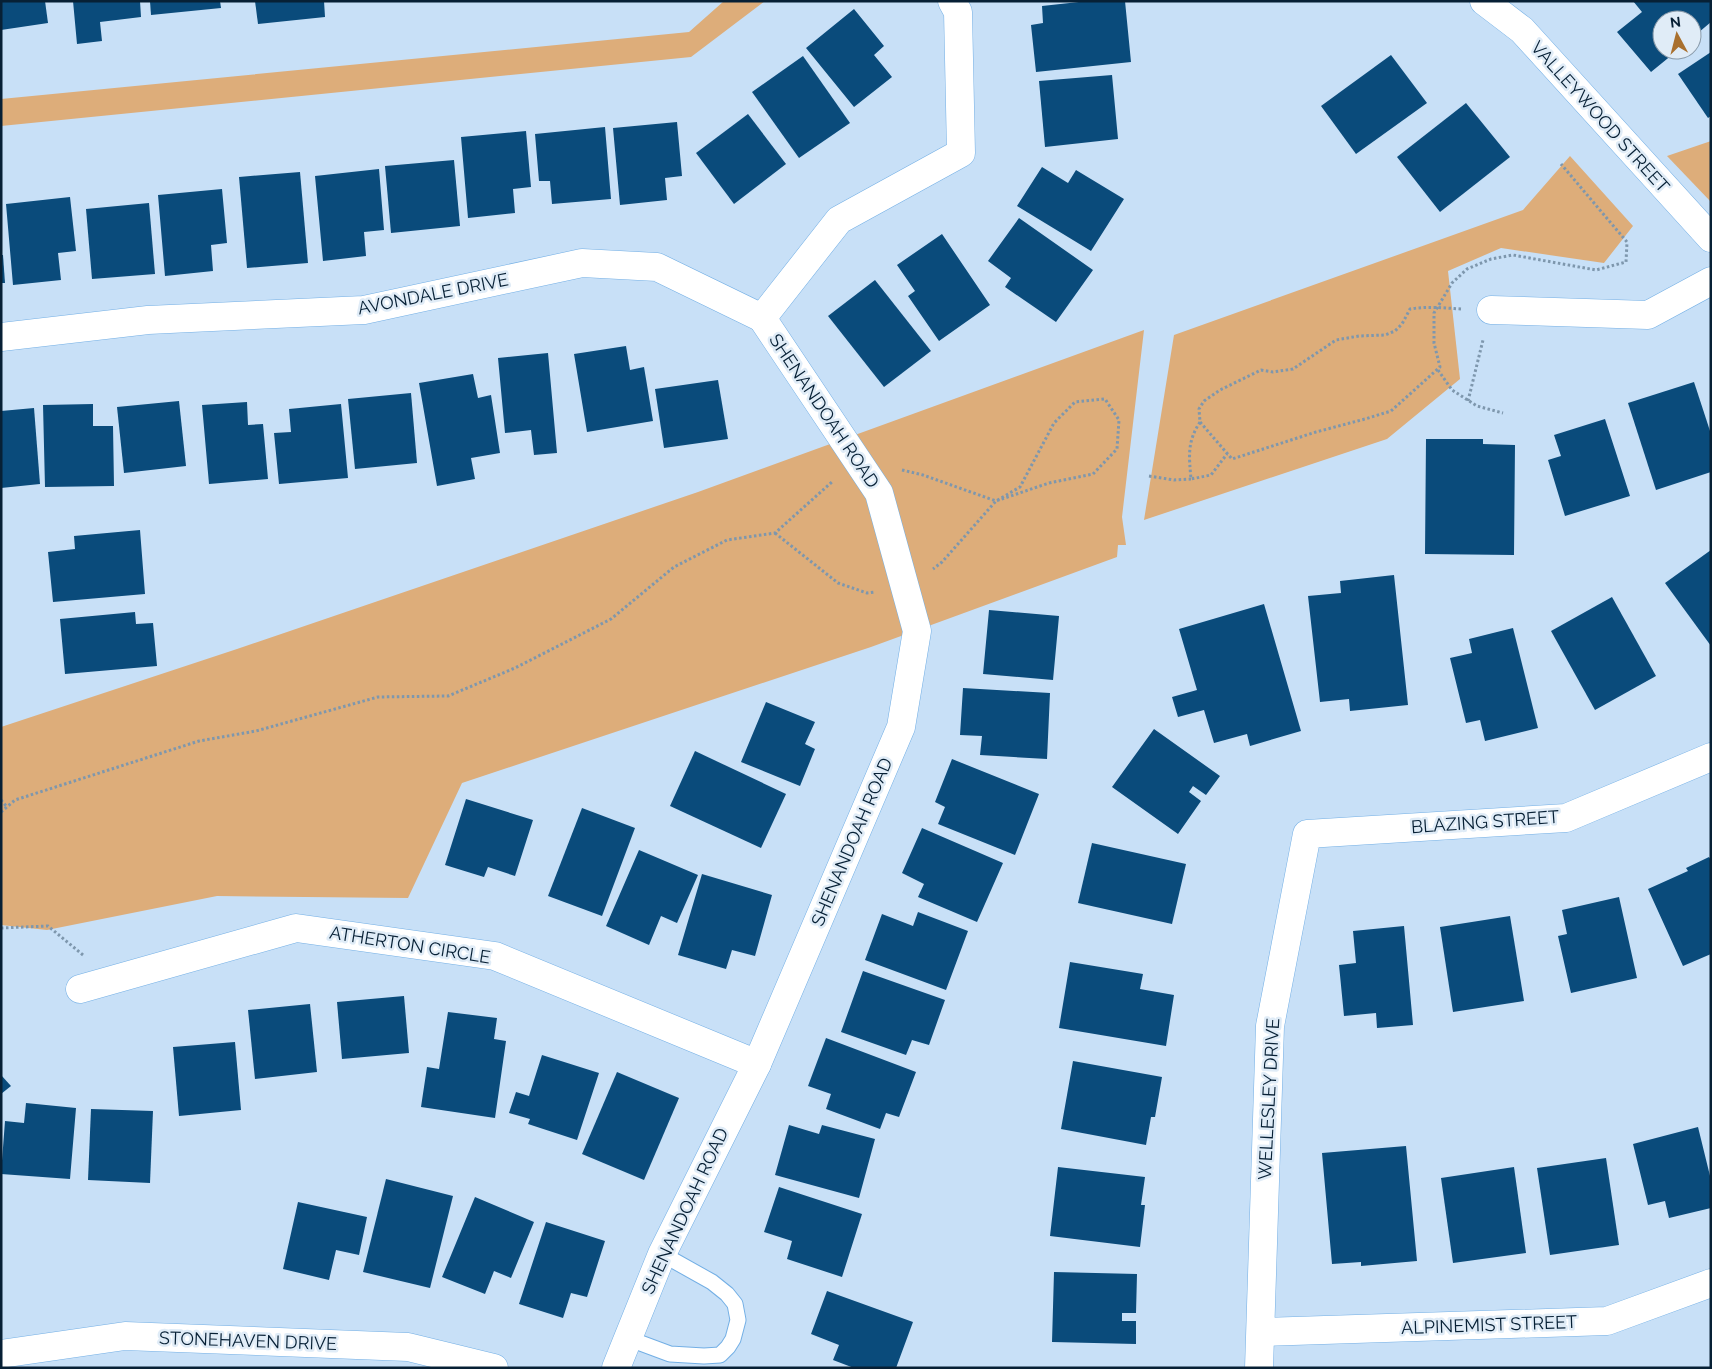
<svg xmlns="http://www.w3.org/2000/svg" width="1712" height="1369" font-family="Raleway,sans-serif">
	<rect width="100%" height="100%" fill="#c8e0f7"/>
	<g fill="#ddad7a">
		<path d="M724 1H765L691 57 1 126V99L689 32Z"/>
		<path d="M1711 141V202L1667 156Z"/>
		<path d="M1570 156 1633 226 1604 263 1501 248 1448 271 1460 379 1387 439 1144 520 1174 335 1523 210Z"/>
		<path d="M1144 330 1122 517 1126 545H1118L1117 557 871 647 462 783 408 898 217 896 47 930 1 925V727L237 649 698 492Z"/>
	</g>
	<g fill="#0a4b7b">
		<path d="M1 1H45L48 23 1 30Z"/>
		<path d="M73 1H140L141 17 100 22 102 41 77 44Z"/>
		<path d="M150 1H220L221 8 151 15Z"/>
		<path d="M255 1H324L325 17 258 24Z"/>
		<path d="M1088 1H1125L1131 62 1036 72 1031 25 1043 23 1042 6Z"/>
		<path d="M1633 1H1711V22L1692 38V20H1662V50H1678L1651 72 1617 32 1642 12Z"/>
		<path d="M854 9 884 46 874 55 892 77 854 107 806 48Z"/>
		<path d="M1711 52V116L1708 118 1678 74Z"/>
		<path d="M1391 55 1427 103 1356 154 1321 106Z"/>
		<path d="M803 56 850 123 799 158 752 92Z"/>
		<path d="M1112 75 1118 139 1045 147 1039 81Z"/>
		<path d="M1466 103 1510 157 1440 212 1397 157Z"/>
		<path d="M748 114 786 164 734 204 696 153Z"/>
		<path d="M677 122 682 176 665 178 667 200 620 205 613 128Z"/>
		<path d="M605 127 611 199 552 204 550 181H539L535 134Z"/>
		<path d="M526 131 531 187 513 189 515 213 468 218 461 137Z"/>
		<path d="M454 160 460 226 391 233 385 166Z"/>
		<path d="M1042 167 1068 183 1076 170 1124 199 1091 251 1017 206Z"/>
		<path d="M379 169 384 230 364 232 366 256 323 261 315 176Z"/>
		<path d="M300 172 308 263 247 268 239 177Z"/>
		<path d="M222 189 227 243 211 245 213 271 165 276 158 195Z"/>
		<path d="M70 197 76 251 58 253 61 280 13 285 6 204Z"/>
		<path d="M149 203 155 274 92 279 86 209Z"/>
		<path d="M1019 218 1093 270 1056 322 1005 287 1011 278 988 261Z"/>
		<path d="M942 234 990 305 939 341 908 296 915 291 897 265Z"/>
		<path d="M1 255H3L5 283H1Z"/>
		<path d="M875 280 931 351 884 387 828 316Z"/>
		<path d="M626 346 630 370 644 367 653 421 587 432 574 354Z"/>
		<path d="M548 353 557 453 534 455 531 430 505 433 498 358Z"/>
		<path d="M473 374 478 398 491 395 500 453 471 458 475 479 437 486 419 383Z"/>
		<path d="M718 380 728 439 664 448 655 389Z"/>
		<path d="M1694 382 1711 434V472L1656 490 1628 403Z"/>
		<path d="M411 393 417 463 355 469 348 399Z"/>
		<path d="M179 401 186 466 124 473 117 407Z"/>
		<path d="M247 402 248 425 263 424 268 479 209 484 202 405Z"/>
		<path d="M93 404V426H113L114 486 45 487 43 405Z"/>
		<path d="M341 404 348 478 279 484 274 433 291 432 289 409Z"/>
		<path d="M34 408 40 484 1 488V411Z"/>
		<path d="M1605 419 1630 496 1565 516 1548 460 1561 456 1554 435Z"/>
		<path d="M1426 439H1483V444L1515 445 1514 555 1425 554Z"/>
		<path d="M140 530 145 594 53 602 48 552 75 549 74 536Z"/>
		<path d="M1711 550V646L1665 583Z"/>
		<path d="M1394 575 1408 705 1350 711 1349 699 1320 702 1308 596 1341 593 1340 581Z"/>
		<path d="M1612 597 1656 676 1595 710 1551 631Z"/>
		<path d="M1264 604 1301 731 1250 746 1247 734 1214 743 1204 710 1178 717 1172 697 1197 690 1179 629Z"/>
		<path d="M989 610 1059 616 1053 680 983 674Z"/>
		<path d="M135 612 136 624 153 623 157 666 65 674 60 619Z"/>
		<path d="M1513 628 1538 728 1485 741 1480 720 1466 723 1450 658 1472 653 1469 639Z"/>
		<path d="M963 688 1050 693 1047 759 980 755 982 736 960 735Z"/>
		<path d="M766 702 815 722 805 744 815 749 800 786 741 762Z"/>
		<path d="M1154 729 1220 776 1206 795 1193 786 1189 792 1201 801 1178 834 1112 787Z"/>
		<path d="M695 751 786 794 761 848 670 806Z"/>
		<path d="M952 759 1039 794 1015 855 938 824 945 807 935 802Z"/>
		<path d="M466 799 533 820 515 876 488 867 484 877 445 865Z"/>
		<path d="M582 808 635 828 602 916 548 896Z"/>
		<path d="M922 828 1003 863 977 922 918 897 924 884 902 873Z"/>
		<path d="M1092 843 1186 864 1172 924 1078 903Z"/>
		<path d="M639 850 698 875 677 923 661 916 649 945 606 926Z"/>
		<path d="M1709 857 1711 860V954L1683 966 1648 889 1688 871 1686 868Z"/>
		<path d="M702 874 772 895 755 956 732 950 726 969 678 955Z"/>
		<path d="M1619 897 1637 978 1571 993 1558 936 1567 934 1562 910Z"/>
		<path d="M918 912 968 931 946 990 865 960 882 914 913 926Z"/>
		<path d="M1510 916 1524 1001 1453 1012 1440 927Z"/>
		<path d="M1404 926 1413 1025 1377 1028 1376 1013 1344 1016 1339 965 1356 963 1353 931Z"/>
		<path d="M1070 962 1143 974 1140 989 1174 995 1166 1046 1059 1028Z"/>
		<path d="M863 971 945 1000 929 1045 912 1040 906 1055 841 1032Z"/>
		<path d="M404 996 409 1053 342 1059 337 1002Z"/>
		<path d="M310 1004 317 1072 255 1079 248 1010Z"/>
		<path d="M448 1012 497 1018 494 1039 506 1041 495 1118 421 1107 427 1067 439 1069Z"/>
		<path d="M826 1038 916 1072 899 1117 886 1113 880 1129 826 1109 831 1094 808 1086Z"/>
		<path d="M235 1042 241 1110 179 1116 173 1047Z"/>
		<path d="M542 1055 599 1073 577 1140 528 1124 530 1119 509 1113 516 1092 529 1096Z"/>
		<path d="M1073 1061 1162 1077 1155 1117H1151L1146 1145 1061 1129Z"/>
		<path d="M617 1072 679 1098 644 1180 582 1154Z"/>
		<path d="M1 1075 11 1086 1 1094Z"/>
		<path d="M26 1103 76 1108 70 1179 1 1174 5 1121 24 1123Z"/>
		<path d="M91 1109 153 1111 150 1183 88 1180Z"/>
		<path d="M789 1125 819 1134 822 1125 875 1139 859 1198 775 1175Z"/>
		<path d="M1698 1127 1711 1180V1208L1669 1218 1665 1201 1648 1205 1633 1144Z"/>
		<path d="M1406 1146 1417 1261 1361 1266V1262L1332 1264 1322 1153Z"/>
		<path d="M1606 1158 1619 1245 1550 1255 1537 1168Z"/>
		<path d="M1058 1167 1145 1177 1141 1205H1145L1140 1247 1050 1236Z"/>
		<path d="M1514 1167 1526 1253 1453 1263 1441 1178Z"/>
		<path d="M386 1179 453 1196 430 1288 363 1272Z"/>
		<path d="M779 1187 862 1214 842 1277 787 1259 792 1241 764 1232Z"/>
		<path d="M475 1197 534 1222 511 1278 494 1271 485 1294 442 1277Z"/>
		<path d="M298 1202 367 1217 359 1255 336 1250 329 1280 283 1269Z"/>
		<path d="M546 1222 605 1241 587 1297 571 1293 563 1318 519 1304Z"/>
		<path d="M1054 1272 1137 1274 1136 1313H1122V1321H1136V1344L1052 1342Z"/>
		<path d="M827 1291 913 1322 896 1368H854L833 1360 839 1345 811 1334Z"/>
	</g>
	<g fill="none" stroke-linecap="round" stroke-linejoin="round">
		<g stroke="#73afe5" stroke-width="17">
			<path id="lane" d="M627 1338 670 1354 704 1356 720 1355 728 1347 733 1339 738 1320 735 1304 727 1294 712 1282 662 1254"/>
		</g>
		<g stroke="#73afe5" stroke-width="29">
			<g id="street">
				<path d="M1484 1 1522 30 1711 238"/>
				<path d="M1491 310 1648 315 1711 281"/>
				<path d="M762 318 839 220 961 153 958 12 952 1"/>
				<path d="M1 337 148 320 364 310 582 263 657 267 762 318"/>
				<path d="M80 989 296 928 495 956 757 1064"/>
				<path d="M1261 1332 1607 1321 1711 1283"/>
				<path d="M1 1354 125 1336 408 1347 494 1368"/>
				<path d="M616 1368 662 1254 757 1064 901 727 917 631 879 493 762 318"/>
				<path d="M1259 1368 1270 1026 1307 834 1566 818 1711 757"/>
			</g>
		</g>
		<g stroke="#7e97ad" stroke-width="3" stroke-dasharray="2.5 2.5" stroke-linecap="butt">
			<path d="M1461 309C1444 308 1427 306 1410 309L1402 324 1395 331 1385 335 1359 336 1336 340 1293 369 1273 372 1261 370 1220 390 1204 401 1199 409 1200 422 1232 459 1316 432 1365 419 1391 411 1440 367 1434 343V313L1452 283 1467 269 1491 259 1513 255 1596 270 1626 262 1627 242 1561 164"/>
			<path d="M1438 370 1452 390 1477 406 1503 413"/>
			<path d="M1468 401 1483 340"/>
			<path d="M1200 422C1187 442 1189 456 1191 479L1211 475 1227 454"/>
			<path d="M902 470 923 475 996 501 1049 483 1093 474 1117 449 1119 420 1105 399 1075 402 1054 423 1020 487 996 501 942 562 933 569"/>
			<path d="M1149 476 1174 480 1191 479"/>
			<path d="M775 533 838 583 867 593 875 592"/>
			<path d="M1 800 7 807"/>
			<path d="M1 812 15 800 199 741 256 731 378 697 448 696 515 668 611 619 674 567 727 540 775 533 833 481"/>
			<path d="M1 928 48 926 83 955"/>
		</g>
		<use href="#lane" stroke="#fff" stroke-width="15"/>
		<use href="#street" stroke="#fff" stroke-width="28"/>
	</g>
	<g text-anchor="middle" stroke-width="5" stroke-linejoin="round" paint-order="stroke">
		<g font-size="18" fill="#072035" stroke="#e0ecf7">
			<text transform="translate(1600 117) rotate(48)" y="6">VALLEYWOOD STREET</text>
			<text transform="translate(433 294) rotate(-11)" y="6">AVONDALE DRIVE</text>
			<text transform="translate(824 411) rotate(56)" y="6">SHENANDOAH ROAD</text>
			<text transform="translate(1485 822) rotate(-4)" y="6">BLAZING STREET</text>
			<text transform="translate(852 842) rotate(-67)" y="6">SHENANDOAH ROAD</text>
			<text transform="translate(410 945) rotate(9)" y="6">ATHERTON CIRCLE</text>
			<text transform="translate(1269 1099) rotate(-87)" y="6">WELLESLEY DRIVE</text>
			<text transform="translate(685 1211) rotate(-65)" y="6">SHENANDOAH ROAD</text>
			<text transform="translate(1489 1325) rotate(-2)" y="6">ALPINEMIST STREET</text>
			<text transform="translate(248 1341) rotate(2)" y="6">STONEHAVEN DRIVE</text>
		</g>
	</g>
	<rect width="1712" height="1369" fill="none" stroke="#072035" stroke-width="5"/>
	<g transform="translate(1677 35) rotate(353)"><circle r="24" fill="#e0ecf7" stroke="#899aa9"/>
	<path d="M0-4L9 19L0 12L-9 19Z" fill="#a9702e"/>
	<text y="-8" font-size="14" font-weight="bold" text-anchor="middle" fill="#072035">N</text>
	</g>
</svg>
